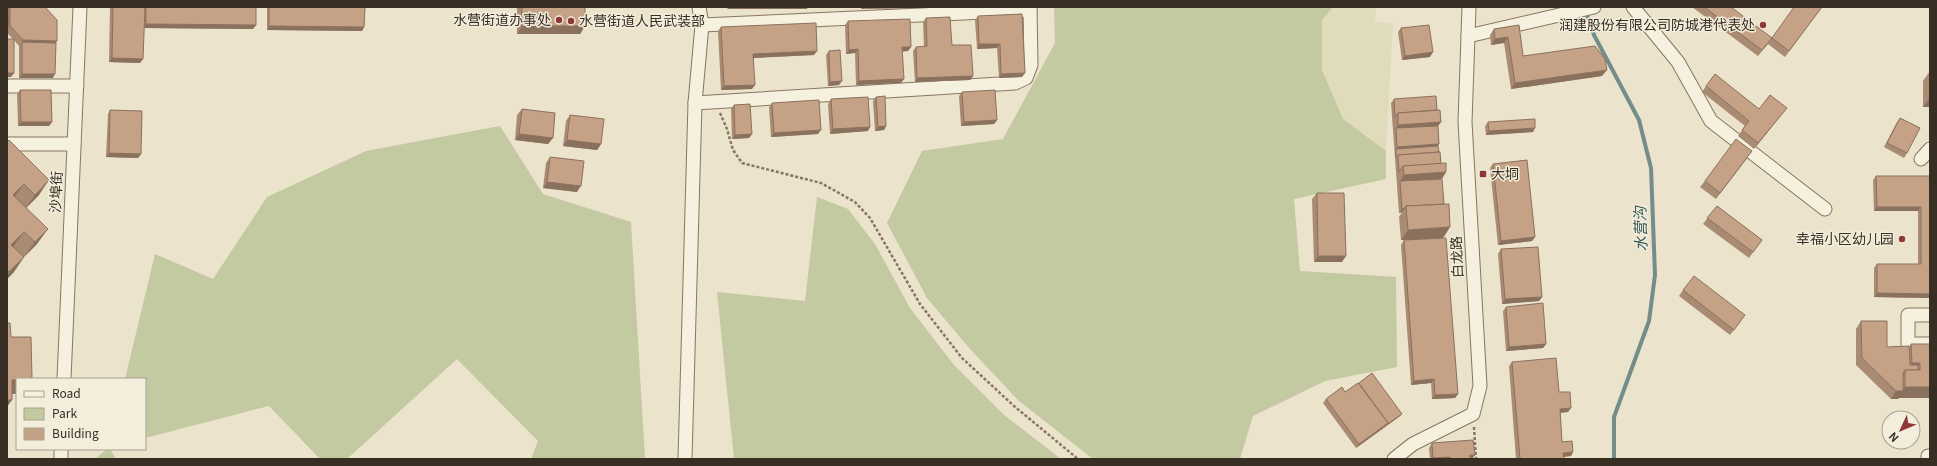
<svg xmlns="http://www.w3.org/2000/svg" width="1937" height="466" font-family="Georgia,'Noto Sans SC',serif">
	<rect width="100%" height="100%" fill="#ebe3cc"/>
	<path fill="#e0dbba" d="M1333 7H1376L1375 22 1393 23 1386 151 1343 119 1322 70V19Z"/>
	<g fill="#c3c9a0">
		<path d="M1054 7H1333L1322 20V70L1343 119 1386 151V179L1294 199 1300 271 1396 277 1397 367 1325 381 1253 416 1240 459H1093L1019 401 970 349 927 298 887 223 922 151 1003 139 1055 43Z"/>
		<path d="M500 126 543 194 631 222 645 459H531L538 441 457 359 347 459H320L269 406 145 438V379H125L155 254 213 279 267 197 366 151Z"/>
		<path d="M817 197 848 209 875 244 910 308 954 365 1003 414 1061 459H734L717 292 805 301Z"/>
		<path d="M107 449H110L116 459H95Z"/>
	</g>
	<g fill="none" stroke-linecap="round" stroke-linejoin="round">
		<path stroke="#738e88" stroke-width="4" d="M1585 10 1594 35 1639 120 1651 168 1655 275 1649 321 1614 417V459"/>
		<g stroke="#877661" stroke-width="15">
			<g id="minor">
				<path d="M1633 7 1678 62 1711 121 1825 209"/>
				<path d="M702 25 1030 10"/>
				<path d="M1468 36 1594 7"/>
				<path d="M7 86H77"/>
				<path d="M695 103 1015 83 1026 78 1031 65 1030 7"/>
				<path d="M7 144H74"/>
				<path d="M1921 159 1930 149"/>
				<path d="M1930 315H1908V344H1930"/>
				<path d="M64 379 80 7"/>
				<path d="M1928 456H1930"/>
				<path d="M61 459V449"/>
				<path d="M685 459 695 103 702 25 699 7"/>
				<path d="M1394 459 1413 444 1473 414 1480 386 1465 122 1469 7"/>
			</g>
		</g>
		<g stroke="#877661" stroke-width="2.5" stroke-dasharray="3 2" stroke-linecap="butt">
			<path d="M720 113 727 129 733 150 742 163 821 183 855 202 870 218 920 304 962 358 1014 406 1078 459"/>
			<path d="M1474 427 1476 459"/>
		</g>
		<use href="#minor" stroke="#f6f0df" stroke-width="13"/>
	</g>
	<g fill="#a98b73">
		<path d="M7 7H45L57 41 56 43 53 78H19V46L14 40V73L11 77H7L13 39 7 33Z"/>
		<path d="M110 7H256V25L253 29 144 28 140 63 109 62Z"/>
		<path d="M267 7H365L364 27 362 31 267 30Z"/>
		<path d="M517 7H585V26L580 34H517Z"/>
		<path d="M1692 7H1731L1772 38 1822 7 1785 57 1768 44 1758 56Z"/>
		<path d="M1022 14V77L999 78 997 48 977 49 975 20 978 16Z"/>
		<path d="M926 18 952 45 973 76 970 80 915 82 913 51 916 47H924L923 22Z"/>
		<path d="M848 21 911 47 908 51H902L901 83 856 85 855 53 846 54 845 25Z"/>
		<path d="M1519 25 1523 56 1602 76 1511 89 1504 43 1491 45 1490 35 1494 29Z"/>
		<path d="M721 27 814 55 754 58 752 89 721 90 718 31Z"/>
		<path d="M1401 28 1430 57 1402 60 1398 32Z"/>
		<path d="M829 51 839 85 828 86 826 55Z"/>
		<path d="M1930 71V107H1923V81Z"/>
		<path d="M1706 86 1759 109 1782 114 1754 149 1738 136 1745 126 1702 92Z"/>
		<path d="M20 90 52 122 49 126H18L17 94Z"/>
		<path d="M962 92 997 120 994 124 961 126 959 96Z"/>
		<path d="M876 97 886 126 884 130 875 131 873 101Z"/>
		<path d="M831 99 868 131 830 134 828 104Z"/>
		<path d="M1394 99 1437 110 1441 122 1438 126 1439 144 1438 146 1441 164 1446 172 1442 179 1444 204 1450 227 1443 238 1401 240 1399 217 1402 212 1399 213 1391 103Z"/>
		<path d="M772 103 818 134 771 137 769 107Z"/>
		<path d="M734 105 752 134 749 138 732 139 731 109Z"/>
		<path d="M522 109 553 138 548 144 515 140 517 115Z"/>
		<path d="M110 110 141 154 138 158 106 157 108 114Z"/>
		<path d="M570 115 601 144 597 150 563 146 566 121Z"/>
		<path d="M1900 118 1907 153 1904 158 1884 147 1897 122Z"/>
		<path d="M1488 122 1533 132 1486 135 1485 126Z"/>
		<path d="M7 142 39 195 26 208 37 244 24 257 13 247 14 272 7 279Z"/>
		<path d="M550 157 577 192 543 188 546 163Z"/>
		<path d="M1748 157 1716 199 1700 187 1705 181Z"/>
		<path d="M1493 164 1535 237 1532 241 1498 245 1490 168Z"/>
		<path d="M1876 176H1930V298L1874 297V268L1877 264H1918V211H1874L1873 180Z"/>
		<path d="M1317 193 1342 262H1314L1312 199Z"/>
		<path d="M1717 206 1762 240 1749 258 1703 224Z"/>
		<path d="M1404 240 1458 394 1455 398 1432 399 1431 383 1411 385 1401 245Z"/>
		<path d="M1501 249 1542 297 1539 301 1502 304 1498 254Z"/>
		<path d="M1683 290 1741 321 1730 335 1679 296Z"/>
		<path d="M1506 307 1546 344 1543 348 1506 351 1503 311Z"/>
		<path d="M1861 321 1887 347H1909L1911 344H1930V398H1899L1898 399H1891L1856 365V329Z"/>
		<path d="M1512 362 1559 392 1568 412 1560 413 1562 442 1573 452 1571 456 1564 457V459H1516L1509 366Z"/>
		<path d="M1345 392 1400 416 1356 448 1323 403 1326 399Z"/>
		<path d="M1432 443 1475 455 1472 459H1430L1429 448Z"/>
	</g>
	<g fill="#8a715e">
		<path d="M729 7H808L807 9H727Z"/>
		<path d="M862 7H928L927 8 861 9Z"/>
		<path d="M146 24 256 25 253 29 143 28Z"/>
		<path d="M269 26 364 27 362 31 267 30Z"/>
		<path d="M522 26H585L580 34H517Z"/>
		<path d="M1508 37 1504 43 1491 45 1495 39Z"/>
		<path d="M23 40 57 41 53 47 22 42Z"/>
		<path d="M979 44H1000L997 48 977 49Z"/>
		<path d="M902 47H911L908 51 899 52Z"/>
		<path d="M858 49 855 53 846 54 849 50Z"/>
		<path d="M817 51 814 55 751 58 753 54Z"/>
		<path d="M1433 52 1430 57 1402 60 1405 56Z"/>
		<path d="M112 58 143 59 140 63 109 62Z"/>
		<path d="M1607 70 1602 76 1511 89 1515 83Z"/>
		<path d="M7 73H14L11 77H7Z"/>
		<path d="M1025 73 1022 77 999 78 1001 74Z"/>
		<path d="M22 74H55L53 78H19Z"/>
		<path d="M973 76 970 80 915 82 917 78Z"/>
		<path d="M904 79 901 83 856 85 859 81Z"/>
		<path d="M842 81 839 85 828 86 830 82Z"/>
		<path d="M755 85 752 89 721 90 724 86Z"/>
		<path d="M1930 97V107H1923Z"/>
		<path d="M1787 108 1782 114 1754 149 1758 143Z"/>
		<path d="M997 120 994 124 961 126 964 122Z"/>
		<path d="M21 122H52L49 126H18Z"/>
		<path d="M1441 122 1435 130 1396 128 1398 125Z"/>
		<path d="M886 126 884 130 875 131 878 127Z"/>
		<path d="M870 127 868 131 830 134 833 129Z"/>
		<path d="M1535 128 1533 132 1486 135 1489 131Z"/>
		<path d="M821 130 818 134 771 137 774 133Z"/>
		<path d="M519 134 553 138 548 144 515 140Z"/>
		<path d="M752 134 749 138 732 139 735 135Z"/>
		<path d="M567 140 601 144 597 150 563 146Z"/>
		<path d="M1439 144 1437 148 1396 149 1397 147Z"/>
		<path d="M109 153 141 154 138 158 106 157Z"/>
		<path d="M1446 172 1439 183 1400 181 1397 186 1404 175Z"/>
		<path d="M49 180 39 195 24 210 35 195Z"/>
		<path d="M547 182 581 186 577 192 543 188Z"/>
		<path d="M24 184 13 199V195Z"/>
		<path d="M1877 207H1921L1918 211H1874Z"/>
		<path d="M1405 208 1402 212 1399 213 1402 209Z"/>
		<path d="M1450 227 1443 238 1401 240 1408 230Z"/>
		<path d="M48 229 37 244 24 257 35 242Z"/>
		<path d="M24 232 13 247 11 245Z"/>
		<path d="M1535 237 1532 241 1498 245 1501 241Z"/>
		<path d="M1318 256H1346L1342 262H1314Z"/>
		<path d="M24 257 14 272 7 279V276L9 272Z"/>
		<path d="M1877 293 1930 294V298L1874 297Z"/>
		<path d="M1542 297 1539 301 1502 304 1505 299Z"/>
		<path d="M1546 344 1543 348 1506 351 1509 347Z"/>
		<path d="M1912 363H1920L1913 373 1905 372Z"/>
		<path d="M17 379V394H7L12 380Z"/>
		<path d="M1434 379 1431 383 1411 385 1414 381Z"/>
		<path d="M1905 387H1930V398H1899L1898 399H1891L1896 391H1902Z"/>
		<path d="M1458 394 1455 398 1432 399 1435 395Z"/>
		<path d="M7 400H12L7 407Z"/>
		<path d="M1571 408 1568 412 1557 413 1560 409Z"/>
		<path d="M1402 414 1400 416 1356 448 1359 444Z"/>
		<path d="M1573 452 1571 456 1560 457 1563 453Z"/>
		<path d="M1470 455H1475L1472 459H1467Z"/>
		<path d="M1450 457 1448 459H1433V458Z"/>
	</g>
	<g fill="#c5a286" stroke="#8a715e">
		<path d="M7 7H9L8 28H7Z"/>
		<path d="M10 7H45L57 20V41L23 40 10 26Z"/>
		<path d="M113 7H145L143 59 112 58Z"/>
		<path d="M146 7H256V25L146 24Z"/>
		<path d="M269 7H365L364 27 269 26Z"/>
		<rect x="522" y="7" width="63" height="19"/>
		<path d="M1704 7H1731L1772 38 1762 50Z"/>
		<path d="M1794 7H1822L1789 51 1772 38Z"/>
		<path d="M1022 14 1025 73 1001 74 1000 44H979L978 16Z"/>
		<path d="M950 17 952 45H971L973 76 917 78 916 47 927 46 926 18Z"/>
		<path d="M910 19 911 47H902L904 79 859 81 858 49 849 50 848 21Z"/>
		<path d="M816 23 817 51 753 54 755 85 724 86 721 27Z"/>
		<path d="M1429 25 1433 52 1405 56 1401 28Z"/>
		<path d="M1519 25 1523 56 1595 46 1605 59 1607 70 1515 83 1508 37 1495 39 1494 29Z"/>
		<rect x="7" y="39" width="7" height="34"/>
		<path d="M22 42 56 43 55 74H22Z"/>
		<path d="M840 50 842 81 830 82 829 51Z"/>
		<path d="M1715 74 1759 109 1770 95 1787 108 1758 143 1742 130 1749 121 1706 86Z"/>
		<path d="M20 90H51L52 122H21Z"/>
		<path d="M995 90 997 120 964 122 962 92Z"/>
		<path d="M885 96 886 126 878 127 876 97Z"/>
		<path d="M1436 96 1437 110 1398 113 1395 117 1394 99Z"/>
		<path d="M868 97 870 127 833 129 831 99Z"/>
		<path d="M819 100 821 130 774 133 772 103Z"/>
		<path d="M750 104 752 134 735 135 734 105Z"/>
		<path d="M522 109 555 113 553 138 519 134Z"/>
		<path d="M110 110 142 111 141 154 109 153Z"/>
		<path d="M1440 110 1441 122 1398 125V113Z"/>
		<path d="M570 115 604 119 601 144 567 140Z"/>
		<path d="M1900 118 1920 128 1907 153 1887 143Z"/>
		<path d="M1535 119V128L1489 131 1488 122Z"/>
		<path d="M1438 126 1439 144 1397 147 1396 128Z"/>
		<path d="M1736 139 1752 151 1720 193 1705 181Z"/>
		<path d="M9 140 49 180 35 195 24 184 13 195 48 229 35 242 24 232 11 245 24 257 9 272 7 270V142Z"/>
		<path d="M1438 146 1439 152 1398 155 1396 157V149Z"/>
		<path d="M1440 152 1441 164 1403 166 1399 172 1398 155Z"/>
		<path d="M550 157 584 161 581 186 547 182Z"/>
		<path d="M1527 160 1535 237 1501 241 1493 164Z"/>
		<path d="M1446 163V172L1404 175 1403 166Z"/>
		<path d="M1876 176H1930V294L1877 293V264H1921V207H1877Z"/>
		<path d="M1442 179 1444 204 1406 206 1405 208 1402 209 1400 181Z"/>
		<path d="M1317 193H1344L1346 256H1318Z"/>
		<path d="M1449 204 1450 227 1408 230 1406 206Z"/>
		<path d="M1717 206 1762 240 1753 252 1707 218Z"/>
		<path d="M1446 238 1458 394 1435 395 1434 379 1414 381 1404 240Z"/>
		<path d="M1538 247 1542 297 1505 299 1501 249Z"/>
		<path d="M1694 276 1745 315 1734 330 1683 290Z"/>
		<path d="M1543 303 1546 344 1509 347 1506 307Z"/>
		<path d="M1861 321H1887V347L1909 346 1910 365H1918V370H1905L1903 373V391H1896L1862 358Z"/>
		<path d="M7 323H10L11 337H31L32 379 12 380V400H7Z"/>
		<path d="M1911 344H1930V387H1905V370H1920V363H1912Z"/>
		<path d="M1556 358 1559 392H1570L1571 408 1560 409 1562 442 1572 441 1573 452 1563 453 1564 459H1520L1512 362Z"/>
		<path d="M1372 373 1402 414 1386 425 1388 423 1359 383Z"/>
		<path d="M1358 383 1388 423 1359 444 1326 399 1342 387 1345 392Z"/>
		<path d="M1473 440 1475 455H1470V459H1450V457L1433 458 1432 443Z"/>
	</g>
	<g fill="#903837" stroke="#f3eddb" stroke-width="1.5">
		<circle cx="559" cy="20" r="4"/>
		<circle cx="571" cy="21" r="4"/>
		<circle cx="1763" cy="25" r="4"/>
		<rect x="1479" y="170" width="8" height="8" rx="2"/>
		<circle cx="1902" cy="239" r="4"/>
	</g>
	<g text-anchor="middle" stroke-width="3" stroke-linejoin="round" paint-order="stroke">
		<g font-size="14" fill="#392e23" stroke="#f3eddb" text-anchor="end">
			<text x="551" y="25">水营街道办事处</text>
			<text x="579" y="26" text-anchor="start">水营街道人民武装部</text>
			<text x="1755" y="30">润建股份有限公司防城港代表处</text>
			<text x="1491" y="179" text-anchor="start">大垌</text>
			<text x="1894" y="244">幸福小区幼儿园</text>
		</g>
		<g font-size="14" fill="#392e23" stroke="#f3eddb">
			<text transform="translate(56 192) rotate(-87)" y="5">沙埠街</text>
			<text transform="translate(1457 257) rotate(-93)" y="5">白龙路</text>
		</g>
		<g font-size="15" font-style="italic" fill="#345756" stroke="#f3eddb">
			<text transform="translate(1641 229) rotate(-92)" y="5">水营沟</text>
		</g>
	</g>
	<rect width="1937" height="466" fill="none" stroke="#392e23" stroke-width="16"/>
	<rect x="16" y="378" width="130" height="72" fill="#f3eddb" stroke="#a9a191"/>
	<rect x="24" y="391" width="20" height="6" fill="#f6f0df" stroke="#a9a191"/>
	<text x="52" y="398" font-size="12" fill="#392e23">Road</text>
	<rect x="24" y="408" width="20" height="12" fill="#c3c9a0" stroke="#a9a191"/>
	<text x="52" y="418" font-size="12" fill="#392e23">Park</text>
	<rect x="24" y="428" width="20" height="12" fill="#c5a286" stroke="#a9a191"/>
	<text x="52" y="438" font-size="12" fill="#392e23">Building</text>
	<g transform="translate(1901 430) rotate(226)"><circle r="19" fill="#f3eddb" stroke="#a9a191"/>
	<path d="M0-3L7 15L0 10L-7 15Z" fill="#903837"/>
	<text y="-6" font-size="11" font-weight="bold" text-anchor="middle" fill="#392e23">N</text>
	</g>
</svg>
